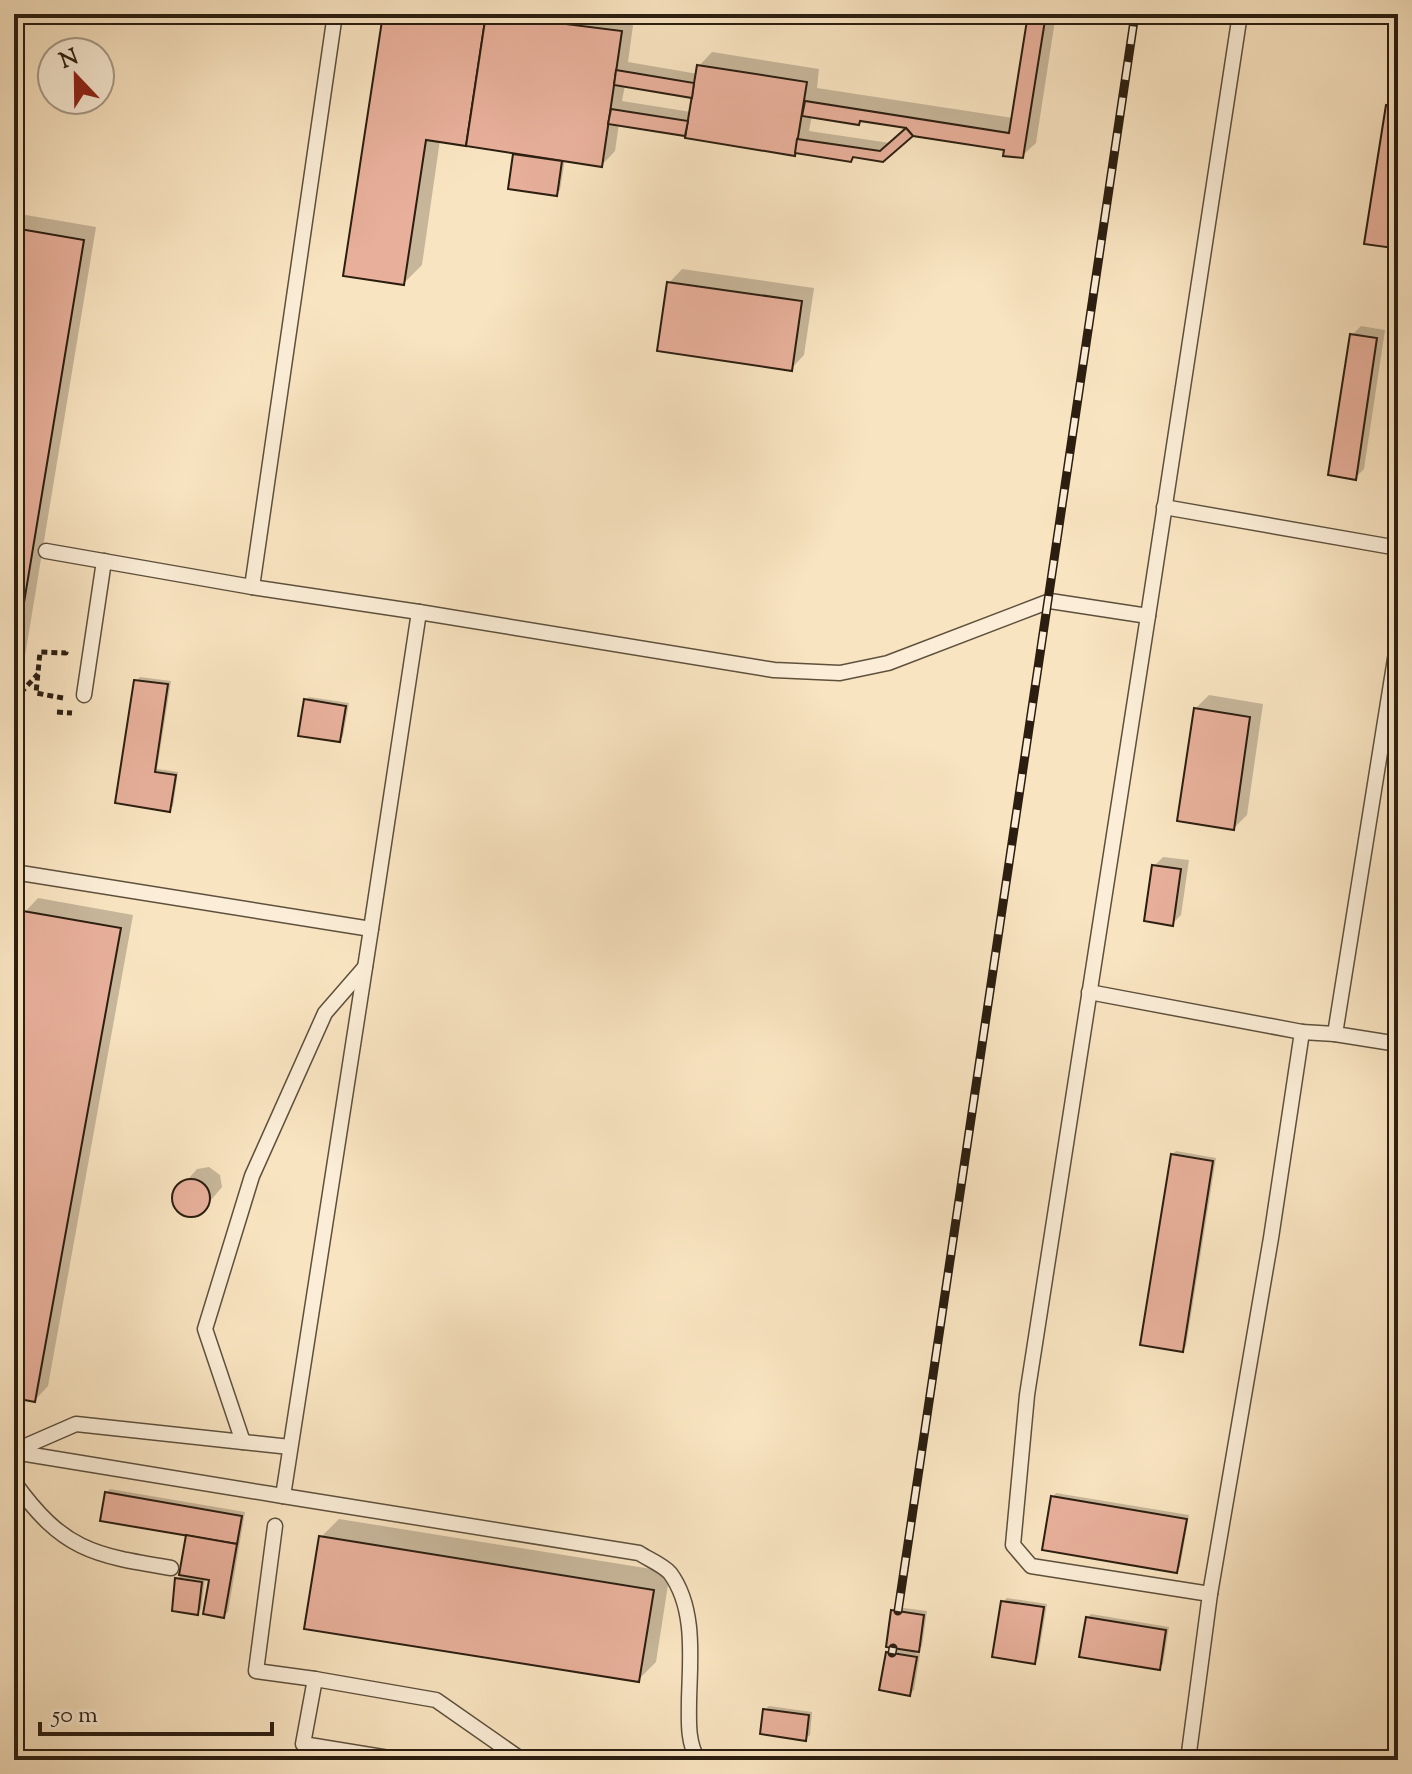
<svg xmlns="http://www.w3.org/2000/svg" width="1412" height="1774" font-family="'Sorts Mill Goudy',serif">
	<rect width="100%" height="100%" fill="#f9e4c1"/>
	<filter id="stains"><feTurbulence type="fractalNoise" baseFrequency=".0025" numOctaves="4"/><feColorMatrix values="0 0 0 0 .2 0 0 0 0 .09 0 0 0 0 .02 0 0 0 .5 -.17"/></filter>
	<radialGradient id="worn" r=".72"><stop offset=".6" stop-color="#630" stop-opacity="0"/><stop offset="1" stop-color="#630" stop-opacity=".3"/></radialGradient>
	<g fill="#0003" fill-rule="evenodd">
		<path d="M384 14H606L634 18 628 62 698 74 699 66 712 52 819 69 817 88 1013 118 1030 14H1056L1036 143 1022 156 1006 148 913 134 883 159 855 155 851 160 619 124 615 151 602 165 565 159 560 190 556 194 515 155 518 152 440 140 422 265 404 283ZM625 85 694 96 691 112 622 101ZM812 115 861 119 909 127 890 143 809 131Z"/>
		<path d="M1396 97 1398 240 1392 246 1388 106Z"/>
		<path d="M14 213 96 227 22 674 14 682Z"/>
		<path d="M682 269 814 288 804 355 791 369 669 283Z"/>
		<path d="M1361 326 1385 330 1364 469 1356 477 1352 335Z"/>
		<path d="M140 677 171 681 157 769 178 772 173 806 169 810 117 802 136 681Z"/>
		<path d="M1209 695 1263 704 1247 815 1234 828 1195 709Z"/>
		<path d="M309 697 349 703 343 736 340 740 306 700Z"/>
		<path d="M1163 857 1189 860 1181 915 1172 924 1154 866Z"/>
		<path d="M38 898 133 915 48 1386 35 1400 14 1396V972L25 912Z"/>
		<path d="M1176 1151 1216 1158 1186 1346 1182 1350 1172 1155Z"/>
		<path d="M209 1167 220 1175 222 1187 200 1213 188 1215 177 1207 175 1194 197 1169Z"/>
		<path d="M110 1489 245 1512 228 1612 224 1615 211 1579 205 1578 201 1609 197 1613 177 1579 181 1575 188 1534 106 1493Z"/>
		<path d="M1056 1493 1189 1515 1180 1567 1176 1571 1053 1497Z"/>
		<path d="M14 1514H18L14 1543Z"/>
		<path d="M339 1519 670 1572 656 1662 638 1680 321 1537Z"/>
		<path d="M1007 1598 1047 1604 1038 1658 1034 1662 1003 1602Z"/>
		<path d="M897 1607 927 1611 922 1646 915 1653 920 1654 914 1690 910 1694 888 1653 895 1647 893 1610Z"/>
		<path d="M1091 1614 1169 1627 1163 1664 1159 1668 1087 1618Z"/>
		<path d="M769 1706 812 1712 810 1735 806 1738 765 1710Z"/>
	</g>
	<g fill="#e8b09b" stroke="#2b1e10" stroke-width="2">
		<path d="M383 14H486L466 146 426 140 404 285 343 276Z"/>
		<path d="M486 14 622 31 602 167 466 146Z"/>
		<path d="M1028 14H1046L1023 158 1003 156 1004 150 913 136 906 128 860 121 859 125 802 116 805 101 1009 133Z"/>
		<path d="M697 65 807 82 795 156 685 138Z"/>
		<path d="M616 70 694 83 692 98 614 85Z"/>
		<path d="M1386 105 1398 107V217L1393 248 1364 244Z"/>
		<path d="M611 109 688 121 685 136 608 124Z"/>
		<path d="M906 128 913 136 883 162 853 157 851 162 795 153 797 139 880 151Z"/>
		<path d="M513 154 562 161 557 196 508 189Z"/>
		<path d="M14 228 84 240 14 663Z"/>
		<path d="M667 282 802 301 792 371 657 351Z"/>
		<path d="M1350 334 1377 338 1356 480 1328 475Z"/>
		<path d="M134 680 168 684 155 772 176 775 170 812 115 803Z"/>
		<path d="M304 699 346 706 340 742 298 736Z"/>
		<path d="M1194 708 1250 717 1234 830 1177 821Z"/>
		<path d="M1152 865 1181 869 1173 926 1144 921Z"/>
		<path d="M23 911 121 928 35 1402 14 1398V960Z"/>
		<path d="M1171 1154 1213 1161 1183 1352 1140 1345Z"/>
		<circle cx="191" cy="1198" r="19"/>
		<path d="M105 1492 242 1516 237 1544 100 1521Z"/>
		<path d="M1051 1496 1187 1519 1177 1573 1042 1550Z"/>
		<path d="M186 1535 237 1544 224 1618 203 1614 209 1580 179 1575Z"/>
		<path d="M319 1536 654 1590 639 1682 304 1629Z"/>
		<path d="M175 1578 202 1582 198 1615 172 1611Z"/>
		<path d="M1001 1601 1044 1607 1035 1664 992 1657Z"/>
		<path d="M891 1610 924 1615 919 1652 886 1647Z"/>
		<path d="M1086 1617 1166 1630 1160 1670 1079 1657Z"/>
		<path d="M886 1652 917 1657 910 1696 879 1690Z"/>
		<path d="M763 1709 809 1715 806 1741 760 1734Z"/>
	</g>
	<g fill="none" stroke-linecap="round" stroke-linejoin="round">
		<g stroke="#5e503c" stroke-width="17">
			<g id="service">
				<path d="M335 14 252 587 419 612"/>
				<path d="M1164 507 1398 548"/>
				<path d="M46 551 252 587"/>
				<path d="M1148 616 1240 14"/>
				<path d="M1398 640 1335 1034 1398 1044"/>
				<path d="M84 695 104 561"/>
				<path d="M14 872 371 929 283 1496 14 1452"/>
				<path d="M371 929 419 612 774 670 840 673 888 663 1050 601 1148 616 1027 1395 1013 1545 1031 1566 1210 1594 1188 1760"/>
				<path d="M1089 992 1302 1032 1335 1034"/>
				<path d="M243 1442 205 1329 252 1176 325 1013 365 967"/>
				<path d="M14 1451 76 1424 290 1447"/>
				<path d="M14 1482C63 1550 92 1555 171 1568"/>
				<path d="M283 1496 639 1553C648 1559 663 1565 670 1573 696 1608 690 1659 689 1700 689 1721 687 1741 698 1760"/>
				<path d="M275 1526 256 1671 315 1679"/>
				<path d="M1210 1594 1271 1238 1302 1032"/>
				<path d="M401 1760 303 1744 315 1679 436 1700 522 1760"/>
			</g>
		</g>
		<g stroke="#2b1e10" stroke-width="5" stroke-dasharray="6 4" stroke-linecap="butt">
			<path d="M63 698 36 693 40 652 66 653V650"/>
			<path d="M14 700 38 674"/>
			<path d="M57 712 72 713"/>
		</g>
		<use href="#service" stroke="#fbedd7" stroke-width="14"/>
		<g stroke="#2b1e10" stroke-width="9">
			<g id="rail">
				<path d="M898 1611 1135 14"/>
				<path d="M892 1653 893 1648"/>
			</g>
		</g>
		<use href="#rail" stroke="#fbedd7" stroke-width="6" stroke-dasharray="18" stroke-linecap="butt"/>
	</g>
	<rect width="1412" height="1774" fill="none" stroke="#f9e4c1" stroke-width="48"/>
	<rect x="16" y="16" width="1380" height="1742" fill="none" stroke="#2b1e10" stroke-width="4"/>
	<rect x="24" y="24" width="1364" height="1726" fill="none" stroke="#2b1e10" stroke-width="2"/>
	<g transform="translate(76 76) rotate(338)"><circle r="38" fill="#fbedd7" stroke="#a89a87" stroke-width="2"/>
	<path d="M0-6L14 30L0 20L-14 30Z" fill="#8f2418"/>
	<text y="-12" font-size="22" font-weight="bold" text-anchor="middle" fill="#2b1e10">N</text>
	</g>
	<path d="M40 1722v12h232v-12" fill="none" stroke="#2b1e10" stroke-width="4"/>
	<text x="52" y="1722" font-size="24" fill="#2b1e10" stroke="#fbedd7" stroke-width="6" paint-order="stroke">50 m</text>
	<rect width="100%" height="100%" filter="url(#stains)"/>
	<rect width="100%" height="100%" fill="url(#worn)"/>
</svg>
